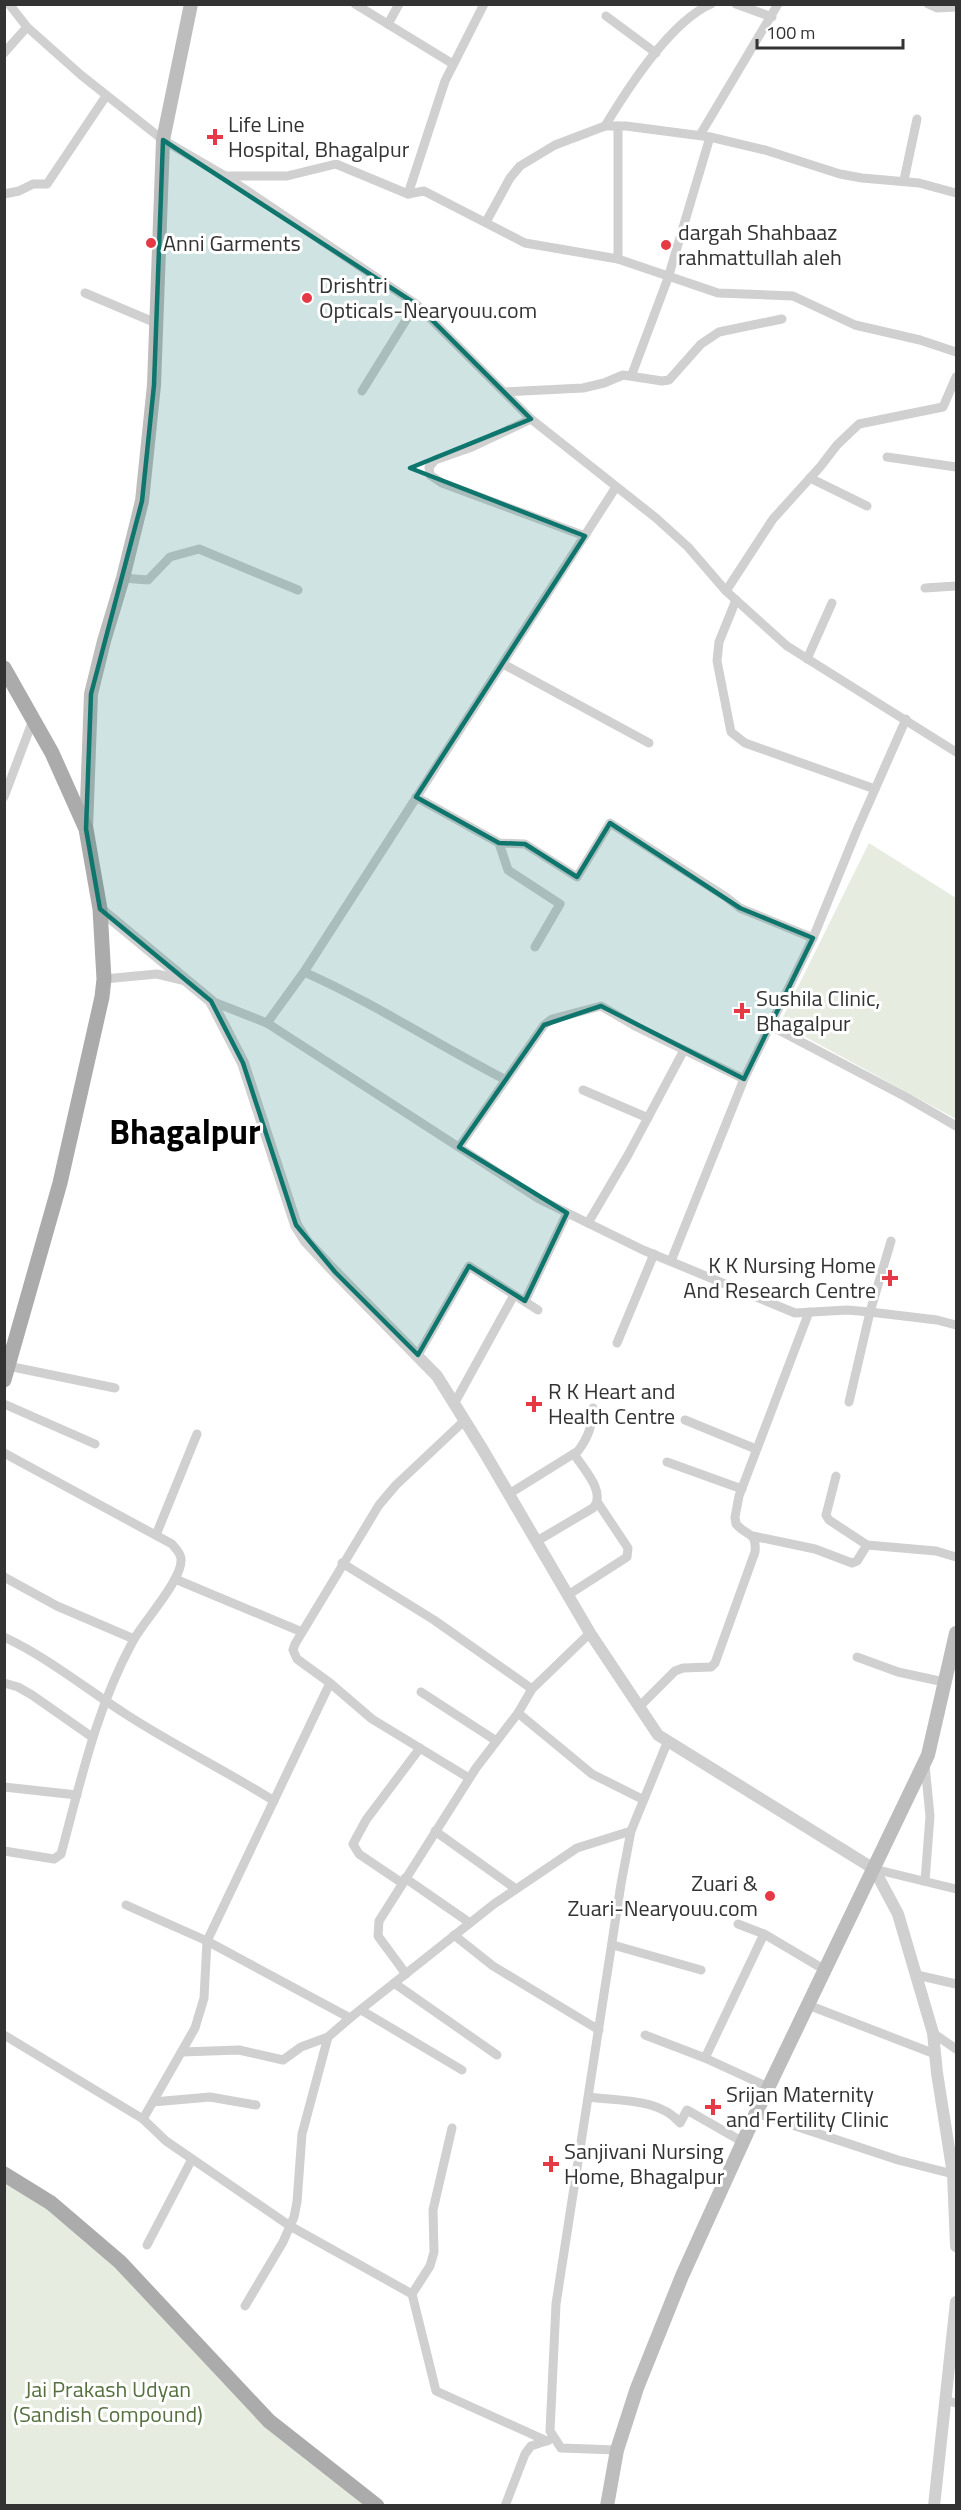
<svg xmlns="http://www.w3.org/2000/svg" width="961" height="2510" font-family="'Titillium Web',sans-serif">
	<rect width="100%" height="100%" fill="#fff"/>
	<g fill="#e6ecdf">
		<path d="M869 843 956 898V1119L780 1023Z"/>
		<path d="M4 2174 51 2203 269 2421 377 2505H5Z"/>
	</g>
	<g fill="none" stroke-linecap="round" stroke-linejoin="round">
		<g stroke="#d0d0d0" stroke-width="9">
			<path d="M9 4 27 27 81 75 163 140 225 176 416 304 531 419 656 518 688 547 726 591 787 646 956 752"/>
			<path d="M355 4 453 64"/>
			<path d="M736 4 772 17"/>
			<path d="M928 4 937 8 956 7"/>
			<path d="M606 16 656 53"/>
			<path d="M388 24 399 4"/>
			<path d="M4 53 27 27"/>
			<path d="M605 126C628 88 670 22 711 4"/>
			<path d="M618 126V259"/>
			<path d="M700 135 778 4"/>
			<path d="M225 176H287L336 164 408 194 424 191 525 243 618 259 718 293 793 296 855 325 920 340 956 352"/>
			<path d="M904 180 917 119"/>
			<path d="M4 194 19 191 33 184H47L106 96"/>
			<path d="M408 194 445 81 484 4"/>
			<path d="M486 222 510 178 520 166 555 145 605 126H626L710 137 765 150 840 174 862 178 919 183 956 193"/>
			<path d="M85 293 156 323"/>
			<path d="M632 374 668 278 710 137"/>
			<path d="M362 391 416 304"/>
			<path d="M505 392 583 388 604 383 623 375 662 381 669 380 701 344 719 332 782 319"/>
			<path d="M531 419 472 447 435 460 429 467 430 475 442 483 585 536"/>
			<path d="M887 457 956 467"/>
			<path d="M810 478 867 506"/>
			<path d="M123 578 148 580 170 557 199 549 298 590"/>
			<path d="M925 588 956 586"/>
			<path d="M726 591 773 519 820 467 837 445 859 424 943 407 956 377"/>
			<path d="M736 600 719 642 717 661 731 732 745 743 875 789"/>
			<path d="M807 659 832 603"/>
			<path d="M503 664 649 743"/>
			<path d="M4 797 33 720"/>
			<path d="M416 797 499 843 525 844 577 877 610 823 726 897 740 908 813 938"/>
			<path d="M499 843 508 870 560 904 535 947"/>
			<path d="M304 972C374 1003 438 1045 506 1080"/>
			<path d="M104 979 157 974 182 980"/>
			<path d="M211 1001 267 1023 539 1199 643 1250 795 1313 847 1310 870 1312 937 1320 956 1325"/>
			<path d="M267 1023 304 972 616 487"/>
			<path d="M771 1026 906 1097 956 1126"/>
			<path d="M583 1090 648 1118"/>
			<path d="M459 1147 544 1025 552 1019 601 1006 637 1027 744 1079"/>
			<path d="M588 1223 628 1155 684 1050"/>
			<path d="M671 1261 744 1079 813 938 857 830 906 719"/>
			<path d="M525 1301 567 1213"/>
			<path d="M617 1343 654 1254"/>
			<path d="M418 1355 469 1266 538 1310"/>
			<path d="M8 1366 115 1388"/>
			<path d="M849 1402 870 1312 891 1241"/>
			<path d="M4 1404 95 1444"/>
			<path d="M454 1404 514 1295"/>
			<path d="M685 1420 756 1449"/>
			<path d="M464 1421 396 1485 379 1505 295 1644 293 1650 297 1659 330 1683 372 1719 469 1778"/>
			<path d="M4 1453 172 1544C176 1549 181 1553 181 1559 183 1579 143 1622 133 1641 96 1709 81 1780 61 1854L54 1859 4 1851"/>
			<path d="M667 1462 742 1489"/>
			<path d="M836 1476 826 1515 829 1520 867 1545"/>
			<path d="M509 1494 578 1451C588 1438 593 1425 593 1408"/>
			<path d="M156 1535 197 1434"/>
			<path d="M753 1536 815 1549 852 1563 857 1561 867 1545 936 1551 956 1557"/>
			<path d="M537 1541 593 1508C607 1493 583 1468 574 1454"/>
			<path d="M342 1563 434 1620 532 1689"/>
			<path d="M4 1577 57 1606 134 1639"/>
			<path d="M175 1579 302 1632"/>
			<path d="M568 1595 627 1557 628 1548 598 1503"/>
			<path d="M4 1637C47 1657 85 1688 124 1713 173 1745 225 1770 274 1801"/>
			<path d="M857 1657 898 1672 944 1682"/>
			<path d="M4 1683 18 1687 32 1695 92 1737"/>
			<path d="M421 1692 495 1740"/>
			<path d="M639 1707 675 1671 683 1668 711 1667 715 1663 755 1552C757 1531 747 1537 736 1524L735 1517 739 1496 809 1312"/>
			<path d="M518 1713 592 1774 642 1799"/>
			<path d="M925 1765 930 1816 925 1881"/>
			<path d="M4 1787 77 1795"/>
			<path d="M435 1831 516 1889"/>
			<path d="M874 1869 956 1889"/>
			<path d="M405 1878 470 1923"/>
			<path d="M402 1883 359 1854 353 1844 366 1820 420 1748"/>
			<path d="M126 1905 207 1941 350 2018 494 1904 577 1848 631 1831"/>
			<path d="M738 1924 764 1934 825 1970"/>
			<path d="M454 1935 493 1966 599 2030"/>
			<path d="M613 1945 701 1970"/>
			<path d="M406 1974 378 1936 379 1921 476 1768 518 1713 532 1689 590 1633"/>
			<path d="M917 1975 956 1984"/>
			<path d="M394 1983 497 2055"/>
			<path d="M808 2005 935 2054"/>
			<path d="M361 2010 462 2070"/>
			<path d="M933 2033 956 2049"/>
			<path d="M4 2035 143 2119 166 2141 290 2226 412 2294 436 2391 547 2441"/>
			<path d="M645 2035 705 2058 768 2087"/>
			<path d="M182 2052 239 2050 283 2060 301 2047 328 2037 350 2018"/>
			<path d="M705 2058 764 1934"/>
			<path d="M589 2097C618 2101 660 2098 680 2123L687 2110 743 2142"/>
			<path d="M153 2102 210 2097 256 2105"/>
			<path d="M756 2113 898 2160 953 2174"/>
			<path d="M143 2119 195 2028 204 1998 207 1941 330 1683"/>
			<path d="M147 2245 192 2159"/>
			<path d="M412 2294 430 2266 434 2252 433 2210 452 2128"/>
			<path d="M245 2306 283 2242 294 2217 297 2202 302 2134 328 2037"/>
			<path d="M945 2400 956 2403"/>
			<path d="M617 2450 561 2448 550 2431 556 2304 621 1884 631 1831 667 1743"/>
			<path d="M505 2506 525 2454 531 2446 549 2440"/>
		</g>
		<g stroke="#d0d0d0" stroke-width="12">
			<path d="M100 909 211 1001 243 1063 296 1225 306 1241 335 1272 437 1376 483 1450 590 1633 658 1735 874 1869 898 1914 933 2033 937 2073 953 2174 956 2246"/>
			<path d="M934 2506 956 2302"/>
		</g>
		<g stroke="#bdbdbd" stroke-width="14">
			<path d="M86 829 91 694 104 641 123 578 142 501 154 385 163 140 191 4"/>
			<path d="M607 2506 617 2450 637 2388 682 2276 756 2113 928 1755 956 1633"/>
		</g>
		<g stroke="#ababab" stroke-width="15">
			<path d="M4 668 52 753 86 829 100 909 104 979 102 997 60 1183 4 1380"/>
			<path d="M4 2174 51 2203 120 2262 269 2421 377 2506"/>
		</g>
	</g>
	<path fill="#0f766e" fill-opacity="0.2" stroke="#0f766e" stroke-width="4.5" stroke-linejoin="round" d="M163 140 416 304 531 419 410 468 585 536 416 797 499 843 525 844 577 877 610 823 740 908 813 938 744 1079 601 1006 544 1025 459 1147 567 1213 525 1301 469 1266 418 1355 335 1272 296 1225 243 1063 211 1001 100 909 86 829 91 694 142 501 154 385Z"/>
	<g fill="#e63946" stroke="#fff" stroke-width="2">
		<path d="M212 128h6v6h6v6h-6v6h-6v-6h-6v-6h6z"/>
		<circle cx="151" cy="243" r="6"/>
		<circle cx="666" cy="245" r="6"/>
		<circle cx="307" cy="298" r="6"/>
		<path d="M739 1002h6v6h6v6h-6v6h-6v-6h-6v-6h6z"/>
		<path d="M887 1269h6v6h6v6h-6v6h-6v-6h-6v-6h6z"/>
		<path d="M531 1395h6v6h6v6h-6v6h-6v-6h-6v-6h6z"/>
		<circle cx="770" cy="1896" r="6"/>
		<path d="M710 2098h6v6h6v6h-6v6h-6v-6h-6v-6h6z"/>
		<path d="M548 2155h6v6h6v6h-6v6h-6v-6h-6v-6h6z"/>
	</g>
	<g text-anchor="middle" stroke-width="6" stroke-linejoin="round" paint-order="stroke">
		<g font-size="22" fill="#333" stroke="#fff" text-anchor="start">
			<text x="228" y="132">Life Line<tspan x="228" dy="25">Hospital, Bhagalpur</tspan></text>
			<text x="678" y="240">dargah Shahbaaz<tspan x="678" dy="25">rahmattullah aleh</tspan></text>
			<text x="163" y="251">Anni Garments</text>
			<text x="319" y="293">Drishtri<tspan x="319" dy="25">Opticals-Nearyouu.com</tspan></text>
			<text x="756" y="1006">Sushila Clinic,<tspan x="756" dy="25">Bhagalpur</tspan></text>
			<text x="876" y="1273" text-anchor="end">K K Nursing Home<tspan x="876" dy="25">And Research Centre</tspan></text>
			<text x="548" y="1399">R K Heart and<tspan x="548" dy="25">Health Centre</tspan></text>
			<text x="758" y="1891" text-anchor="end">Zuari &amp;<tspan x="758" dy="25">Zuari-Nearyouu.com</tspan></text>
			<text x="726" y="2102">Srijan Maternity<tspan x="726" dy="25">and Fertility Clinic</tspan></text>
			<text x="564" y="2159">Sanjivani Nursing<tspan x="564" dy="25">Home, Bhagalpur</tspan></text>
		</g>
		<g font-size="22" fill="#56703f" stroke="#fff">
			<text x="108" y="2397">Jai Prakash Udyan<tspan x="108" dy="25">(Sandish Compound)</tspan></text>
		</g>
		<g font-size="34" font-weight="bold" fill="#000" stroke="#fff">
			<text x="185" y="1144">Bhagalpur</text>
		</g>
	</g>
	<rect width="961" height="2510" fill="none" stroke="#333333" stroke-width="12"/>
	<path d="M757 39v9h146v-9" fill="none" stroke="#333333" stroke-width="3"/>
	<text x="766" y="39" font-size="18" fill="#333333" stroke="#ffffff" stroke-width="4.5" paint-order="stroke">100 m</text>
</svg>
